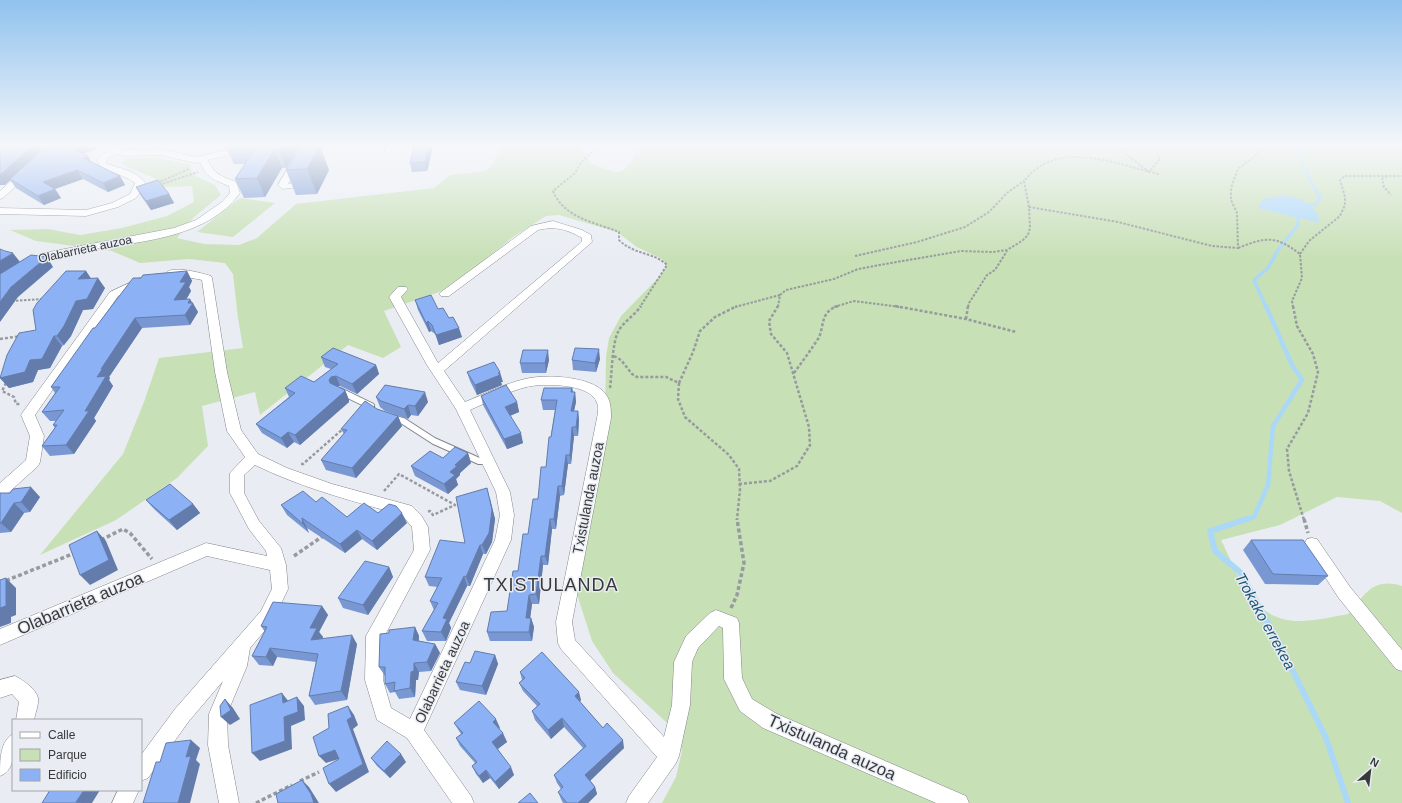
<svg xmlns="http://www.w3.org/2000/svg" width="1402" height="803" font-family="Helvetica,sans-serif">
	<rect width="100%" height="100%" fill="#e9edf3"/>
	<g fill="#c7e0b5" fill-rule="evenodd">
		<path d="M502 146H580L591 164C625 176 622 177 640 146H1402V513L1380 501 1337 497 1280 525 1221 540C1239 576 1252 621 1299 621 1315 621 1332 617 1348 614 1366 594 1372 577 1402 586V803H662L676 777 682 751 678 733 613 673 592 641 576 591 605 419 606 357 609 338 621 316 661 275 667 265 662 259 637 247 617 232 559 215 546 216 513 237 448 289 384 311 401 347 383 358 348 345 260 415 255 392 202 406 208 446 177 478 116 520 40 555 123 454 144 402 159 358 243 348 238 318 233 274 225 263 189 259 140 263 112 251 36 241 10 230 48 229 80 235 122 228 167 216 194 202 192 186 164 187 154 178 122 164 126 159 154 157 188 164 194 175 215 185 221 195 194 217 177 238 204 244 239 245 257 238 296 204 434 188 450 175 486 171 492 165ZM1302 200 1320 222 1259 208Z"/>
		<path d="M240 198 275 203 233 237 197 232Z"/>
	</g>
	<path fill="#acd8f8" d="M1286 195 1302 200 1317 212 1320 223 1258 208 1262 199Z"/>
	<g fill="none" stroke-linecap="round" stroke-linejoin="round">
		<g stroke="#acd8f8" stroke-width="3.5">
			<path d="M1302 146 1299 154 1310 180 1320 198 1316 204 1302 207"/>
			<path d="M1266 307 1254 280 1268 268 1278 250 1298 225V212"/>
		</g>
		<path stroke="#acd8f8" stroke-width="4.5" d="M1244 520 1254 517 1268 485 1273 426 1302 380 1292 365 1266 306"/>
		<path stroke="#acd8f8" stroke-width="6" d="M1247 519 1210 531 1215 551 1240 572 1279 643 1326 738 1348 803"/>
		<g stroke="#82858b" stroke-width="8">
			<g id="lane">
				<path d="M340 391 371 406"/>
				<path d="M393 418 403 421 434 441 479 461H488"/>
			</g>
		</g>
		<g stroke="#82858b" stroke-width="1">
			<g id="street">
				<path d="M0 146H9L3 153 0 154Z"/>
				<path d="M108 146H117L124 150 161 149 196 157 244 146H260L259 148 208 160C213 174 223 177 236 182L240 193C200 248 111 241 51 257 34 263 19 274 4 284L0 285V277L21 263 44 253 174 228 196 220 222 202 230 193 229 186C215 181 205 176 200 162L196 163 161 155 124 156 118 154 110 157 106 161 107 164C120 168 136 171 145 182L144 187 136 198 118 207 86 216 0 214V208L86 210 112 203 130 194 135 183C123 173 104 173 97 161L104 153 111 150Z"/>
				<path d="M301 146H309L288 184 292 183 299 171 302 170 306 173 299 187 282 189 278 185Z"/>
				<path d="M385 146H393V150L389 153 386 152Z"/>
				<path d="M26 169 30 172 29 174 3 198 0 199V191L23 170Z"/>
				<path d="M553 221 582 230 591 235 592 242 444 371 465 402C484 394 504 384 525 379 545 374 589 376 604 392 611 400 611 408 611 418L572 622 575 640 664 737 672 705 674 662 686 636 710 613 716 610 737 618 739 623 742 678 752 699 777 714 966 796 969 803H936L763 728 740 711 724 679 723 628 719 626 698 648 692 662 690 705 679 756 676 763 648 803H626L629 796 657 757 561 649 558 643 556 622 597 418C598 413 599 407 597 403 591 383 543 383 526 387 507 392 488 402 470 410L510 492 514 515 511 540 424 730 471 796 474 803H452L407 738 377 720 365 680 366 636 414 550 412 527 402 515C352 501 302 488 255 465L244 475V493L259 521 281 548 286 565 288 589 273 621 250 648 247 666 227 714 228 745 239 803H219L208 745 209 714 223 681 189 721 148 778 141 781V755L175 709 261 611 272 589 270 570 207 556 0 645V629L206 543 267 556 266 551 249 529 230 493V473L245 457 227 431 215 372 202 280C193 277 170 278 166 273 173 265 201 273 211 276L212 278 227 372 241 430 258 454 287 468 332 484 412 506 421 515 428 527 430 550 384 637 383 680 391 708 410 719 495 540 500 515 496 492 456 409 427 365 389 297 398 287H406L408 289 401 297 438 363 578 245 582 241V238C566 229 556 226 538 230L449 296H441L439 294 441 292 531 226Z"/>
				<path d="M140 278 145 281 144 283 118 296 35 415 44 436 40 462 38 466 5 496 0 498V483L26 460 30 436 21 415 23 412 110 292Z"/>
				<path d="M1312 538 1317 539 1350 587 1402 650V671L1396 669 1338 597 1304 544 1307 539Z"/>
				<path d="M15 676C23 680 36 689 38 698 39 704 35 714 34 720H16L19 702 12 694 0 698V680Z"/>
				<path d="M13 734C13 749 17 769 0 776 0 760 0 741 13 734Z"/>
				<path d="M118 790H139L133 803H112Z"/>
			</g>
		</g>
		<g stroke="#979a9e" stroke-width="2" stroke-dasharray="2.5 1.5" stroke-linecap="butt">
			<path d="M598 146 581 163 575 173 553 191C564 218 594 222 619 232V240C634 255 654 252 667 265L640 307"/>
			<path d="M1116 146 1149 172 1160 159 1153 146"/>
			<path d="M1387 176 1382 179 1384 187 1391 195"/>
			<path d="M157 183 189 169"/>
			<path d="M159 185 198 172"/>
			<path d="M1029 207 1024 181C1058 138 1114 164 1159 174"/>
			<path d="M1238 248C1266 237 1275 235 1300 254L1302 278 1292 301 1293 307"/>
			<path d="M1300 254 1309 241 1340 216 1345 205V197L1340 180 1345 176H1402"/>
			<path d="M855 256 917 242 965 227 989 212 1007 193 1024 181"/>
			<path d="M12 301 43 299"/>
			<path d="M735 307 780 295"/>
			<path d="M778 307 780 295 786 290 834 279 858 269 891 263 961 251 993 252 1007 250 1022 241 1028 235 1030 228 1029 207 1118 222 1212 246 1238 248 1237 213 1231 200V188L1238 169 1263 150 1265 146"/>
			<path d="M834 307 854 301 900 307"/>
			<path d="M968 307 969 303 987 275 995 270 1007 251"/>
		</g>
		<g stroke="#979a9e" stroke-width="2.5" stroke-dasharray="3 2" stroke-linecap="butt">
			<path d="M895 306 966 319 1016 332"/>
			<path d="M1293 306 1297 326 1313 354 1318 372 1308 413 1287 449 1289 471 1304 520"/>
			<path d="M966 319 968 306"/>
			<path d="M0 339 21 336"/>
			<path d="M614 356 621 360 632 374 637 377H666L679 383 678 399 685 417 729 455 739 469 740 489 737 520"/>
			<path d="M794 373C802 362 810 351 818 339 825 327 819 312 838 306"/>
			<path d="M6 383 2 391 14 397 16 404H20"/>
			<path d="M679 383 693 352 700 331 715 317 737 306"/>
			<path d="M610 388C612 373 612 344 618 332 622 323 635 315 641 306"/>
			<path d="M301 464H303L344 428"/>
			<path d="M739 484 770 481 797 466 810 445 809 427 787 353 771 334 769 321 778 306"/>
			<path d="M384 491 399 474 455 505 433 515 430 511 427 512"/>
		</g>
		<g stroke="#979a9e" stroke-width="3.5" stroke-dasharray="4 2.5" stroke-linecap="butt">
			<path d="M1304 519 1308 533"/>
			<path d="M101 540 123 529 130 533 152 559"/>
			<path d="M294 556 323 536"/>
			<path d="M0 583 75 553"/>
			<path d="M731 608 737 595 744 563 737 519"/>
			<path d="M300 781 319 772"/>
			<path d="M256 803 292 785"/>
		</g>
		<use href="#lane" stroke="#fff" stroke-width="6"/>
		<use href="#street" fill="#fff" fill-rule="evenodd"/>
	</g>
	<g fill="#7998d3">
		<path d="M40 146 42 150 97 149 83 153 91 162 120 176 125 185 108 192 83 179 55 189 61 198 44 205 16 188 10 180 5 185Z"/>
		<path d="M225 146H323L321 149 329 170 317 194 296 195 286 170 295 154 286 168H282L265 197 244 198 235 179 245 164H234Z"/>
		<path d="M429 146H433V147L427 171 412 172 410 163Z"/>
		<path d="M136 187 169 194 174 203 151 210 141 196Z"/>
		<path d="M86 271 91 279 105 288 93 309 83 310 71 336 64 345 62 346 50 368 38 370 33 382 9 388 0 378Z"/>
		<path d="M187 271 192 281 189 287 191 291 186 300 193 303 198 312 190 325 142 328 109 377 110 378 109 380 113 386 94 418 96 421 74 454 50 456 42 446 55 428 53 425 56 421H50L42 412 55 393 51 387 95 328Z"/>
		<path d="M415 300 438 309 449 318 462 337 439 345 435 334 431 331 429 332 418 310Z"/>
		<path d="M321 357 376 365 379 374 357 394 340 386H337L345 390 349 400V402L300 445 294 442 287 448 262 433 256 424 289 397 285 388 314 382 331 369 325 367Z"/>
		<path d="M600 359 596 372 573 370 572 360Z"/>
		<path d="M549 360 546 373H522L520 363Z"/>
		<path d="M467 372 503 382H501L502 385 477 395 470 381Z"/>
		<path d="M572 388 573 392H575L576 402 574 411H578L579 420 578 436H574L571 464H568L564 495 560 496 556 529H552L548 565H543L539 604H532L530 618H531L534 627 532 641H490L487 632 507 611 546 467 555 410H543L541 400Z"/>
		<path d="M481 396 517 402 519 412 510 416 523 443 507 449 483 405Z"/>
		<path d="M376 397 428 402 418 416 411 415 408 419 385 411 380 407Z"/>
		<path d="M377 409 398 416 402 426 356 478 326 470 321 460 344 434 341 429Z"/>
		<path d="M468 453 471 463 460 473V475L456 479 458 485 448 494 415 476 411 466 443 458Z"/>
		<path d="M0 493 40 497 30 512 24 513 11 532 0 533Z"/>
		<path d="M490 498 495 519 492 542 486 554H483L470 586H467L449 623 451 628 446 641H427L422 631 434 610 430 601 438 587 429 586 425 577 465 543Z"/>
		<path d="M146 500 193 504 200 513 177 530 154 509Z"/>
		<path d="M316 502 347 517 378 513 407 523 377 550 362 539 345 553 307 528 309 533 287 515 281 505Z"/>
		<path d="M1251 540 1328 576 1318 585 1265 584 1243 550Z"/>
		<path d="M389 567 393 577 368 615 343 608 338 598Z"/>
		<path d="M322 606 328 615 319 632 323 637V639L357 644 347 700 315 705 309 696 316 662 277 657 273 666 259 665 252 656 265 632 261 626Z"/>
		<path d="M415 627 419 636V641L435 644 440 653 431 671 419 672 418 680H416L415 697 399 699 395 692 390 693 385 684V676L379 667 389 633Z"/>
		<path d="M495 655 498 664 486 695 460 690 456 682 470 663Z"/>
		<path d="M520 672 581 700 580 702 603 728 624 748 590 780 595 787 597 794 588 803H563L561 799 558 792 561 789 557 783 554 775 583 748 564 727 551 739 535 720 532 711 537 706 523 691 519 683 522 680Z"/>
		<path d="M454 723 500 728 499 729 507 742 498 749 514 775 499 789 490 778 483 783 476 774 472 766 475 763 460 746 456 738 461 734 459 731Z"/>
		<path d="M371 758 406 762 390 778 377 766Z"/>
	</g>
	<g fill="#637cac">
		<path d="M32 146H40L43 150 5 185H0V175Z"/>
		<path d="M74 146H95L97 149 76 156 71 147Z"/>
		<path d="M281 146H300L293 148 295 154 286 168 279 149Z"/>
		<path d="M307 146H323L321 149 329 170 317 194 307 169Z"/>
		<path d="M429 146H433V147L427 171 425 162Z"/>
		<path d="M274 150 282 168 265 197 257 178Z"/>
		<path d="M88 156 93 165 83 158Z"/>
		<path d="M77 170 83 179 49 191 43 182Z"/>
		<path d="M120 176 125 185 108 192 103 183Z"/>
		<path d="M55 189 61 198 44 205 38 196Z"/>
		<path d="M169 194 174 203 151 210 146 201Z"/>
		<path d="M13 253 20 262 0 275V261Z"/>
		<path d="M47 257 53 267 18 297 0 322V302L11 287Z"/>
		<path d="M86 271 92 280 78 279Z"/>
		<path d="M187 271 192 281 189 287 191 291 180 310 174 300 180 282Z"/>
		<path d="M98 278 105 288 93 309 83 310 71 336 64 345 57 336 76 301Z"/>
		<path d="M190 299 198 312 190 325 185 315 188 303Z"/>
		<path d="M135 318 142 328 109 377 110 378 109 380 113 386 94 418 96 421 74 454 66 445 85 411 101 369Z"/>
		<path d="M428 321 431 331 429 332 426 323Z"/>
		<path d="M459 328 462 337 439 345 436 335Z"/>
		<path d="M54 336 62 346 50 368 38 370 33 382 9 388 0 378 30 360Z"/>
		<path d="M599 349 600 359 596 372 595 363Z"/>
		<path d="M548 350 549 360 546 373 545 363Z"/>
		<path d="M376 365 379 374 357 394 352 384Z"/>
		<path d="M500 372 503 382H501L502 385 477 395 475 385Z"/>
		<path d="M336 376 340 386 335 387 334 390 329 380 331 377Z"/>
		<path d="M572 388 574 397 575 392 576 402 572 420 571 411V392Z"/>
		<path d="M345 390 349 400V402L300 445 295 435Z"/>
		<path d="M425 392 428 402 418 416 415 406Z"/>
		<path d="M517 402 519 412 507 417 505 407Z"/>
		<path d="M408 405 411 415 408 419 404 409Z"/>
		<path d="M578 411 579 420 578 436 576 427Z"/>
		<path d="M398 416 402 426 356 478 352 468Z"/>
		<path d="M572 427 574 436 571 464 570 455Z"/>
		<path d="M288 432 294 442 287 448 281 438Z"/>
		<path d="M521 433 523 443 507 449 504 439Z"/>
		<path d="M468 453 471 463 460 473V475L456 479 458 485 448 494 444 484 450 472 455 465Z"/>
		<path d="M566 455 568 464 564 495 562 486Z"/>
		<path d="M558 486 560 496 556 529 554 519Z"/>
		<path d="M31 487 40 497 30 512 21 502Z"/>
		<path d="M487 488 495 519 492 542 486 554 482 545Z"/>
		<path d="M14 503 24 513 11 532 1 523Z"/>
		<path d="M193 504 200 513 177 530 169 520Z"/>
		<path d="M402 513 407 523 377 550 372 541Z"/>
		<path d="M302 518 307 528 309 533 303 524Z"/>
		<path d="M550 519 552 529 548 565 545 556Z"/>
		<path d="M357 530 362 539 345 553 340 544Z"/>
		<path d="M97 531 106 541 118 570 90 585 80 575Z"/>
		<path d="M480 545 483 554 470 586 466 577Z"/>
		<path d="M541 556 543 565 539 604 536 594Z"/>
		<path d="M389 567 393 577 368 615 363 605Z"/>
		<path d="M464 576 467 586 449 623 451 628 446 641 441 632 443 618Z"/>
		<path d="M6 578 16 588V615L11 617V623L0 627V608Z"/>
		<path d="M529 595 532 604 529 627 526 618Z"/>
		<path d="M322 606 328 615 319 632 323 637 317 649 311 640 310 628Z"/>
		<path d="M531 618 534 627 532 641 529 632Z"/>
		<path d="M415 627 419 636 418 649 413 640Z"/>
		<path d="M352 635 357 644 347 700 341 691Z"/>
		<path d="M435 644 440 653 431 671 427 662Z"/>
		<path d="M270 648 277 657 273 666 266 657Z"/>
		<path d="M495 655 498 664 486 695 482 686Z"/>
		<path d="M414 663 419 672 418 680H416L415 697 410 688 411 672Z"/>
		<path d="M579 692 581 700 577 704 575 696Z"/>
		<path d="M282 693 289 702 283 703Z"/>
		<path d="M297 697 304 706 305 720 291 726 292 749 260 761 252 753 284 717Z"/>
		<path d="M225 699 233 708 240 719 230 725 221 717Z"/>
		<path d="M348 706 354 715 358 725 353 729 369 772 336 792 329 784 363 764 347 720Z"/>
		<path d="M562 718 564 727 551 739 548 730Z"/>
		<path d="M496 719 500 728 497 731 493 722Z"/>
		<path d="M503 733 507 742 496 750 492 742Z"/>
		<path d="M191 740 200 748 196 760 200 764 190 803H178L186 757Z"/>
		<path d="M623 740 624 748 588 783 585 775Z"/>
		<path d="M335 750 342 758 326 763 319 756Z"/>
		<path d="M401 754 406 762 390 778 384 771Z"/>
		<path d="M511 767 514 775 499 789 495 782Z"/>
		<path d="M486 770 490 778 483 783 479 776Z"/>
		<path d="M302 780 309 787 319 803H314Z"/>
		<path d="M595 787 597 794 588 803H578Z"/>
		<path d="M84 790H100L92 803H78L76 802Z"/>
	</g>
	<g fill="#8db1f5" stroke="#637cac">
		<path d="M9 146H32L0 175V149Z"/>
		<path d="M46 146H74L71 147 88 156 83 158 120 176 103 183 77 170 43 182 55 189 38 196 10 179Z"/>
		<path d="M257 146H281L279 149 274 150 257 178 235 179Z"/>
		<path d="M294 146H307L300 147 299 148H293Z"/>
		<path d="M320 146 307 169 286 170 300 147Z"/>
		<path d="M414 146H429L425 162 410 163Z"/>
		<path d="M158 180 169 194 146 201 136 187Z"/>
		<path d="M0 249 5 251 13 253 0 261Z"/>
		<path d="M31 255 47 257 11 287 0 302V274Z"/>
		<path d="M66 271H86L78 279 98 278 87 299 76 301 64 326 57 336H54L42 359 30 360 25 372 0 378 7 355 19 333 36 330 33 310 37 303Z"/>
		<path d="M187 271 180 282H186L174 300 190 299 188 303H193L185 315 135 318 101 369 103 368 97 377 106 376 85 411H89L66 445 42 446 57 425H53L64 410 42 412 60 387H51L93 328H95L133 278H141L143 275Z"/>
		<path d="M431 295 438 309 443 308 449 318 453 317 459 328 436 335 432 325 428 321 426 323 415 300Z"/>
		<path d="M333 348 376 365 352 384 336 376 331 377 329 380 330 383 345 390 344 392 295 435 288 432 281 438 256 424 295 393 285 388 301 376 314 382 338 364 321 357Z"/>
		<path d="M575 348 599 349 595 363 572 360Z"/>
		<path d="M523 350H548L545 363H520Z"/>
		<path d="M494 362 500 372 498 373 500 375 475 385 467 372Z"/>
		<path d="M385 385 425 392 415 406 408 405 404 409 381 401 376 397Z"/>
		<path d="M506 385 517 402 505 407 521 433 504 439 481 396Z"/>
		<path d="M544 388H572L571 392H575L571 411H578L576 427H572L570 455H566L562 486H558L554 519H550L545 556H541L536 594 529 595 526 618H531L529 632H487L491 612 507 611 513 571H518L523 534H528L533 499H538L541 467H546L549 437H551L557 400H541Z"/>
		<path d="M365 401 377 409 398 416 352 468 321 460 347 430 341 429Z"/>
		<path d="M455 447 468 453 455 465 457 466 450 472 455 475 444 484 411 466 430 451 443 458Z"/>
		<path d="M170 484 193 504 169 520 146 500Z"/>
		<path d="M31 487 21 502 14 503 1 523H0V493H10L13 489Z"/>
		<path d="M487 488 492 510 489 533 482 545H480L466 577 464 576 443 618 447 619 441 632 422 631 438 603 430 601 442 578 425 577 440 540 465 543 456 497Z"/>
		<path d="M303 491 316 502 322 497 347 517 364 503 378 513 389 504 396 506 402 513 372 541 357 530 340 544 302 518 303 524 281 505Z"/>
		<path d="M97 531 109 560 80 575 69 545Z"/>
		<path d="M1251 540H1303L1328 576 1273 574Z"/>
		<path d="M365 561 389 567 363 605 338 598Z"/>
		<path d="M6 578V606L0 608V580Z"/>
		<path d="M273 602 322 606 310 628H317L311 640 352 635 341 691 309 696 318 654 270 648 266 657 252 656 267 627 261 626Z"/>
		<path d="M415 627 413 640 435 644 427 662 414 663V671L411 672 410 688 394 691 395 682 385 684V667H379L380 634 389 633V630Z"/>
		<path d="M475 651 495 655 482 686 456 682 465 662 470 663Z"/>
		<path d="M542 652 579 692 575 696 603 728 607 723 623 740 585 775 595 787 578 803H567L558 792 563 787 554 775 586 746 562 718 548 730 532 711 540 704 519 683 525 678 520 672Z"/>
		<path d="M282 693 283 703 297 697 298 712 284 717 285 741 252 753 250 705Z"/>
		<path d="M225 699 231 710 221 717 220 706Z"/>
		<path d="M479 701 496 719 493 722 503 733 492 742 511 767 495 782 486 770 479 776 472 766 477 762 456 738 463 733 454 723Z"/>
		<path d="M348 706 352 717 347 720 363 764 329 784 323 768 339 759 335 750 319 756 313 737 329 728 328 714Z"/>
		<path d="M191 740 186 757 191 756 178 803H143L156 762H160L166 743Z"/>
		<path d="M387 741 401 754 384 771 371 758Z"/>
		<path d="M302 780 311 794 314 803H278L276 794Z"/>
		<path d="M50 790H84L76 802 90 803H42Z"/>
		<path d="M530 793 538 803H518Z"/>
	</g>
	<linearGradient id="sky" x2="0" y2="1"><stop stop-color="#90c2ee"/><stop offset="0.56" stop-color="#f5f7fa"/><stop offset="1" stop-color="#f5f7fa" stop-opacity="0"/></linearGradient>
	<rect width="1402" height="259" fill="url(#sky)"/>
	<g text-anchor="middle" stroke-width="3" stroke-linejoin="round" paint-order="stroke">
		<g font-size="12" fill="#37393b" stroke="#e9edf3">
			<text transform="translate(85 249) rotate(-12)" y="4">Olabarrieta auzoa</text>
		</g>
		<g font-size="14" fill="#37393b" stroke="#e9edf3">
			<text transform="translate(588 498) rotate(-79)" y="5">Txistulanda auzoa</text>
			<text transform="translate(442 672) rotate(-65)" y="5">Olabarrieta auzoa</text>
		</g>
		<g font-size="15" font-style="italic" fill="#1b5376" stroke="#e9edf3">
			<text transform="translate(1265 621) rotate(61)" y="5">Trokako errekea</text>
		</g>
		<g font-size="17" fill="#37393b" stroke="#e9edf3">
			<text transform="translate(80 603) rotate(-23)" y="6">Olabarrieta auzoa</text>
			<text transform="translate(832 747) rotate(24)" y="6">Txistulanda auzoa</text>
		</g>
		<g font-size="18" letter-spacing="1" fill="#37393b" stroke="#e9edf3">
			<text x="551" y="591">TXISTULANDA</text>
		</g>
	</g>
	<rect x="12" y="719" width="130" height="72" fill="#e9edf3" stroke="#a2a5a9"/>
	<rect x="20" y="732" width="20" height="6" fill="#ffffff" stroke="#a2a5a9"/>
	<text x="48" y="739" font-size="12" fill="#37393b">Calle</text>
	<rect x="20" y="749" width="20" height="12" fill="#c7e0b5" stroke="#a2a5a9"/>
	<text x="48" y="759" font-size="12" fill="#37393b">Parque</text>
	<rect x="20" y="769" width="20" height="12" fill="#8db1f5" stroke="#a2a5a9"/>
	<text x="48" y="779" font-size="12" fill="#37393b">Edificio</text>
	<g transform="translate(1370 771) rotate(28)" stroke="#e9edf3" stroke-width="3" paint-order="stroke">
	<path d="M0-3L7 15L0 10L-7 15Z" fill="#37393b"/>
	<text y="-6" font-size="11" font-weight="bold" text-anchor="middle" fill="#37393b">N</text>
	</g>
</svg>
